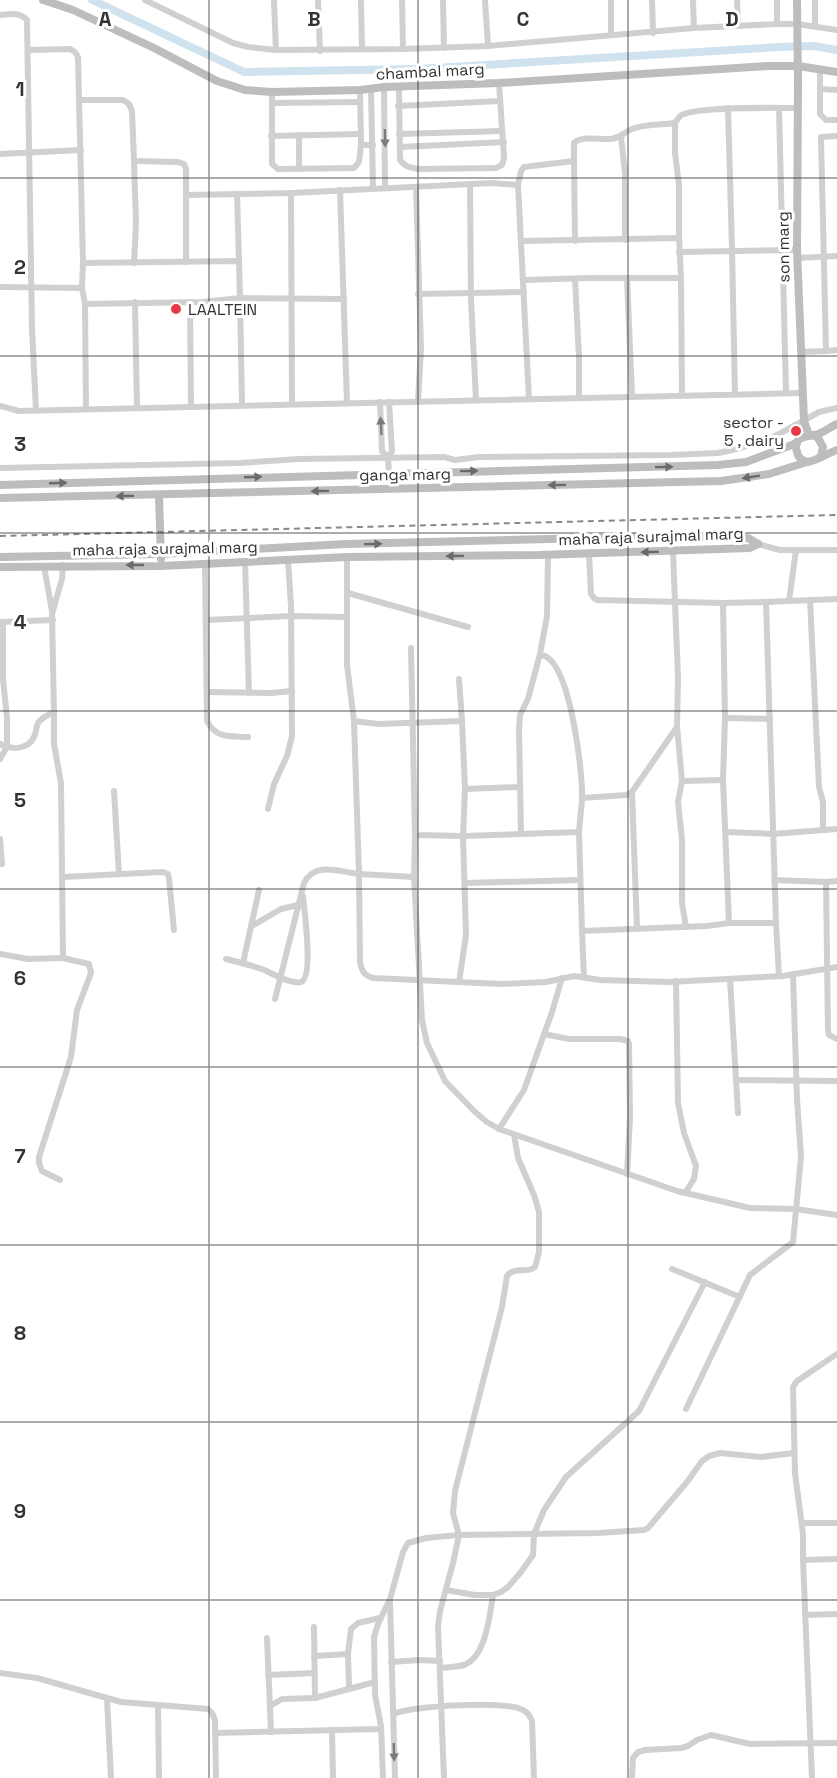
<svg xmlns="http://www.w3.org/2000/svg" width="837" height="1778" font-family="'Space Grotesk',sans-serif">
	<rect width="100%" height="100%" fill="#fff"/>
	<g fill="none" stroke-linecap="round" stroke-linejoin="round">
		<path stroke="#cfe2ee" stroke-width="8" d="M92 0 244 72 418 69 779 47 814 46 837 50"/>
		<g stroke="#d0d0d0" stroke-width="6">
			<path d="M145 0 233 43 248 47 276 50 403 49 488 46 694 28 777 24H797L837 30"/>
			<path d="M274 0 276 50"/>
			<path d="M318 0 320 51"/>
			<path d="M361 0 362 49"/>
			<path d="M402 0 403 49"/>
			<path d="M443 0 444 48"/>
			<path d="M485 0 488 46"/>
			<path d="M611 0V35"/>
			<path d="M652 0 653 33"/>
			<path d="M693 0 694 28"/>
			<path d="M737 0 738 25"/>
			<path d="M777 0V24"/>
			<path d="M0 15C10 14 20 12 27 20L32 329 36 410"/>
			<path d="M815 26V0"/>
			<path d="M28 50 70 49 75 52 78 57 83 263"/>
			<path d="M820 69V114L826 120H837"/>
			<path d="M384 87 385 188"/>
			<path d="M399 87 400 160C405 167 411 168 419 169L496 168 502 165 504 158 499 83"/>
			<path d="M371 88 373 188"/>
			<path d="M820 89 837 90"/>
			<path d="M360 90 361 145H373"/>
			<path d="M272 92V164L278 169 354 168 359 162 361 145"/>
			<path d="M80 100H123L129 104 132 111 134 161 178 162 184 164 186 169V195L291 193 492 183 518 185 521 171 524 167 574 161V143C583 135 600 140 611 139 622 138 623 132 632 129 645 124 661 125 675 123 675 123 680 116 680 116 693 106 777 108 797 108"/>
			<path d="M272 103 360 102"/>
			<path d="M398 106 500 101"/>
			<path d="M728 108 732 249 735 394"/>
			<path d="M779 108 786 393"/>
			<path d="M675 123V153L679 185V238"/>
			<path d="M399 134 502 131"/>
			<path d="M271 136 360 134"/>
			<path d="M837 136 821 137 826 351 837 350"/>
			<path d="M621 137 625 173V240"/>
			<path d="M400 147 504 142"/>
			<path d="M0 154 81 150"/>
			<path d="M134 161 136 223 134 263"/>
			<path d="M574 161 575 241"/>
			<path d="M299 169V135"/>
			<path d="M470 184 471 299 476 400"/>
			<path d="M518 185 529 399"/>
			<path d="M416 187 421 348 418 401"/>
			<path d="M340 190 347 403"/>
			<path d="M291 193 292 404"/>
			<path d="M237 194 239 261"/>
			<path d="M521 241 679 238 681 278H590L524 280"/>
			<path d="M679 252 797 250"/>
			<path d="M798 258 837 256"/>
			<path d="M239 261 240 298 203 302 85 304 82 288 83 263Z"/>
			<path d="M186 262V195"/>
			<path d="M627 278 632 396"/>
			<path d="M681 278 682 395"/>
			<path d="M575 279 579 357V398"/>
			<path d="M0 287 82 288"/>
			<path d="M418 294 524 292"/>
			<path d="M135 302 137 408"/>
			<path d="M190 302 191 407"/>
			<path d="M85 304 86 409"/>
			<path d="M802 352 826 351"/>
			<path d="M380 402 382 451 388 458 389 473"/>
			<path d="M242 405 240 298 344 299"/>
			<path d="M0 406 19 411 803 393"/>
			<path d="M388 458 392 451 389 402"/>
			<path d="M0 468 240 463 299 459 444 457 455 460 479 457 671 455 718 453 737 449 770 439 819 412 837 408"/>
			<path d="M758 544 780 550H837"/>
			<path d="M347 557V665L354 721 378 724 462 721 465 789 519 787"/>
			<path d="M245 562 249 693"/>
			<path d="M205 564 207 721C216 739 230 736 248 737"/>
			<path d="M44 566 52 611"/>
			<path d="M348 593 468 627"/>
			<path d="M810 600 819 787 823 802V830"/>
			<path d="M789 601 796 550"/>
			<path d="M766 602 837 599"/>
			<path d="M723 603 725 718 723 780 729 923"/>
			<path d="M206 620 291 616 347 617"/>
			<path d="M1 622 53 620"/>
			<path d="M411 648 415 835 463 836 466 935 459 982"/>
			<path d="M540 654C543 656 546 656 548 658 571 674 583 772 582 800 581 810 580 821 579 832L521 834 519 731 520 715 528 699 540 654 547 616 548 555"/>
			<path d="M459 679 462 721"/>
			<path d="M207 692 271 693 292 691"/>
			<path d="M725 718 770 719"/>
			<path d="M354 721 359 874 414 877 415 835"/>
			<path d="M677 727 682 781 678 802 682 840V903L686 927"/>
			<path d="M0 744C11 750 28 750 34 737 36 733 36 728 38 723 42 717 48 715 54 712L52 614 62 579 63 565"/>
			<path d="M0 759 7 747V718L3 679V622"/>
			<path d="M682 781 723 780"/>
			<path d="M465 789 463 836 521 834"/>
			<path d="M114 791 119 874"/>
			<path d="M632 792 637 928"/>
			<path d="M582 798 626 795 632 792 677 727 678 678 673 552"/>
			<path d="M268 809 274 784 287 756 292 736 291 606 288 560"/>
			<path d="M579 832 582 931 707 926 729 923H776L766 602 723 603 597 600 594 598 591 594 589 554"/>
			<path d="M726 832 773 834 837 829"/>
			<path d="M0 839 2 864H0"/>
			<path d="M63 877 163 872 168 874 169 879 174 930"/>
			<path d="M414 877 422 1020 427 1043 445 1081 474 1111 487 1122 499 1129 677 1191 750 1208 796 1209 837 1215"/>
			<path d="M774 880 826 882 837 881"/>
			<path d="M826 882 828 1030 829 1035 837 1039"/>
			<path d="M465 883 580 880"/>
			<path d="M776 923 779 976"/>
			<path d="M252 926 281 909 298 905"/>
			<path d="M582 931 584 977"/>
			<path d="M0 954 28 959 63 958 61 783 54 744V712"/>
			<path d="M226 959C238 962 250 965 262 969 272 973 291 985 301 982 314 977 304 909 303 896"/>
			<path d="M243 963 259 890"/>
			<path d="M730 979 738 1113"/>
			<path d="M676 981 678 1103 684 1133 696 1166 694 1179 685 1193"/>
			<path d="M275 999 304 883C315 861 339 872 359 874L360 962C362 972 364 975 373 978L501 984 546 982 574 976 600 980 669 982 783 976 837 967"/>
			<path d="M544 1034 569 1039H620L628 1041 629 1044 630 1118 627 1174"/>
			<path d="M736 1080 837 1081"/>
			<path d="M499 1129 524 1090 552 1012 562 978"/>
			<path d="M60 1180 42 1171 39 1163V1157L71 1057 77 1010 91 973 89 964 63 958"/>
			<path d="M672 1269 740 1297"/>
			<path d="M686 1409 750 1275 793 1242 801 1157 797 1099 793 974"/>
			<path d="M802 1523H837"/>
			<path d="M803 1560 837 1559"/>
			<path d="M446 1590 475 1595H493L501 1592 508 1587 521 1572 533 1555 534 1534 544 1510 566 1477 639 1411 705 1282"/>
			<path d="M390 1602 395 1778"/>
			<path d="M805 1615 837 1614"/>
			<path d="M314 1627 315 1698"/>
			<path d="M267 1638 271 1732"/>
			<path d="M314 1656 348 1654"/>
			<path d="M391 1662 419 1660 440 1661"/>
			<path d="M440 1668C448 1667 457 1667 464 1665 486 1657 490 1614 493 1595"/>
			<path d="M0 1673 37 1678 121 1702 208 1709 212 1713 215 1720 216 1778"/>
			<path d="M268 1675 315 1673"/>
			<path d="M349 1688 348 1654 351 1629 358 1623 380 1618"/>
			<path d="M107 1699 111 1778"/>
			<path d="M158 1705 159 1778"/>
			<path d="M270 1706 282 1699 315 1698 375 1682"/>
			<path d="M393 1714C415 1706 503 1700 523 1710 528 1712 530 1716 532 1721L534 1778"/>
			<path d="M332 1730 333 1778"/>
			<path d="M215 1733 381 1729"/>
			<path d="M383 1778 381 1726 375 1695 374 1637 378 1624 390 1599 403 1552 408 1543 426 1538 459 1535 598 1533 644 1530 648 1528 687 1482 702 1461 709 1456 720 1453 761 1457 794 1453"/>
			<path d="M444 1778 438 1626 440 1611 453 1563 459 1535 453 1513 455 1491 502 1307 507 1276C515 1266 526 1274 535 1267L539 1252V1212L534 1195 518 1158 514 1134"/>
			<path d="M632 1778 633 1758 638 1752 645 1750 681 1748 688 1746 697 1740 711 1735 750 1744 837 1743"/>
			<path d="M812 1778 803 1560V1534L795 1473 793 1387 797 1381 837 1354"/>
		</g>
		<g stroke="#bdbdbd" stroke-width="8">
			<path d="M43 0 73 10 154 48 217 81 245 90 272 92 360 90 384 87 499 83 768 66H798L837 72"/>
			<path d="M797 0 798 83 797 250 804 421 809 435"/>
			<path d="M814 435 818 438 823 447 821 456"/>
			<path d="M807 462C802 460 798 458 797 452 792 436 806 437 815 435 822 434 830 427 837 424"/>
			<path d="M0 485 718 465 746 462 797 443"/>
			<path d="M159 495 161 559"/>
			<path d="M0 498 721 481 769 474 807 462C816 461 828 453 837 450"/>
			<path d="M0 557 161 554 346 544 673 536 748 538 758 544"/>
			<path d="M0 567 161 566 347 557 539 555 750 548 758 544"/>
		</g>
		<path stroke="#888" stroke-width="2" stroke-dasharray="6 4.5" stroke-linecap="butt" d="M0 536 837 515"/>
	</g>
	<defs><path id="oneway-solid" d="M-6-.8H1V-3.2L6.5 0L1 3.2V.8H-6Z" transform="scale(1.5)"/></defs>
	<g fill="#7a7a7a">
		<use href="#oneway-solid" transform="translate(385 138) rotate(89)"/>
		<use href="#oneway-solid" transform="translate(381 426) rotate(-93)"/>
		<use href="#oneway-solid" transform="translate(394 1752) rotate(88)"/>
	</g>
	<g fill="#6a6a6a">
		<use href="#oneway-solid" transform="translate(664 467) rotate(-1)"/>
		<use href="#oneway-solid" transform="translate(469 471) rotate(-1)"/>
		<use href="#oneway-solid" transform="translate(253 477) rotate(-2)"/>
		<use href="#oneway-solid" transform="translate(751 477) rotate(171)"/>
		<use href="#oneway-solid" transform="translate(58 483) rotate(-2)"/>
		<use href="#oneway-solid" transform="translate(557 485) rotate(179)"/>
		<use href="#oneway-solid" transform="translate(320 491) rotate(179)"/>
		<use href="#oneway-solid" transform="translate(125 496) rotate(179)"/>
		<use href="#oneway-solid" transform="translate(373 544) rotate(-1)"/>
		<use href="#oneway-solid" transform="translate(650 552) rotate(179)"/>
		<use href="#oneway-solid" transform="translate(455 556) rotate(179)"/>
		<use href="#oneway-solid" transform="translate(135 565) rotate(-180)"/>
	</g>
	<path fill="none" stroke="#333" stroke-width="1.5" stroke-opacity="0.55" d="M209 0V1778M418 0V1778M628 0V1778M0 178H837M0 356H837M0 533H837M0 711H837M0 889H837M0 1067H837M0 1245H837M0 1422H837M0 1600H837"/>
	<g fill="#e63946" stroke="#fff" stroke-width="2">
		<circle cx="176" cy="309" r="6"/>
		<circle cx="796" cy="431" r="6"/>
	</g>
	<g text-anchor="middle" stroke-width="6" stroke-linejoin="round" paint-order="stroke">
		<g font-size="16" fill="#333" stroke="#fff">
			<text transform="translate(430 71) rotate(-3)" y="6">chambal marg</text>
			<text transform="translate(783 247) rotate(-91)" y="6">son marg</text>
			<text transform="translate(405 474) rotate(-1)" y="6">ganga marg</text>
			<text transform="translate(651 536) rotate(-2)" y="6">maha raja surajmal marg</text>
			<text transform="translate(165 548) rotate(-1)" y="6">maha raja surajmal marg</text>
		</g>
		<g font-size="16" fill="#333" stroke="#fff" text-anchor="start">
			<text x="188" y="315">LAALTEIN</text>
			<text x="784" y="428" text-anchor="end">sector -<tspan x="784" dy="18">5 , dairy</tspan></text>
		</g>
	</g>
	<g font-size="20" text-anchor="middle" font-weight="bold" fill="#333" stroke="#fff" stroke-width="6" stroke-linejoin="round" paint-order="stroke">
		<text x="105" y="26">A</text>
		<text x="314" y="26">B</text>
		<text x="523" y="26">C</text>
		<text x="732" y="26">D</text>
		<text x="20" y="96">1</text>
		<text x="20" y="274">2</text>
		<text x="20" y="451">3</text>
		<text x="20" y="629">4</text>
		<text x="20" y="807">5</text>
		<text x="20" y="985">6</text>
		<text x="20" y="1163">7</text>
		<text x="20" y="1340">8</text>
		<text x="20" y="1518">9</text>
	</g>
</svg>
